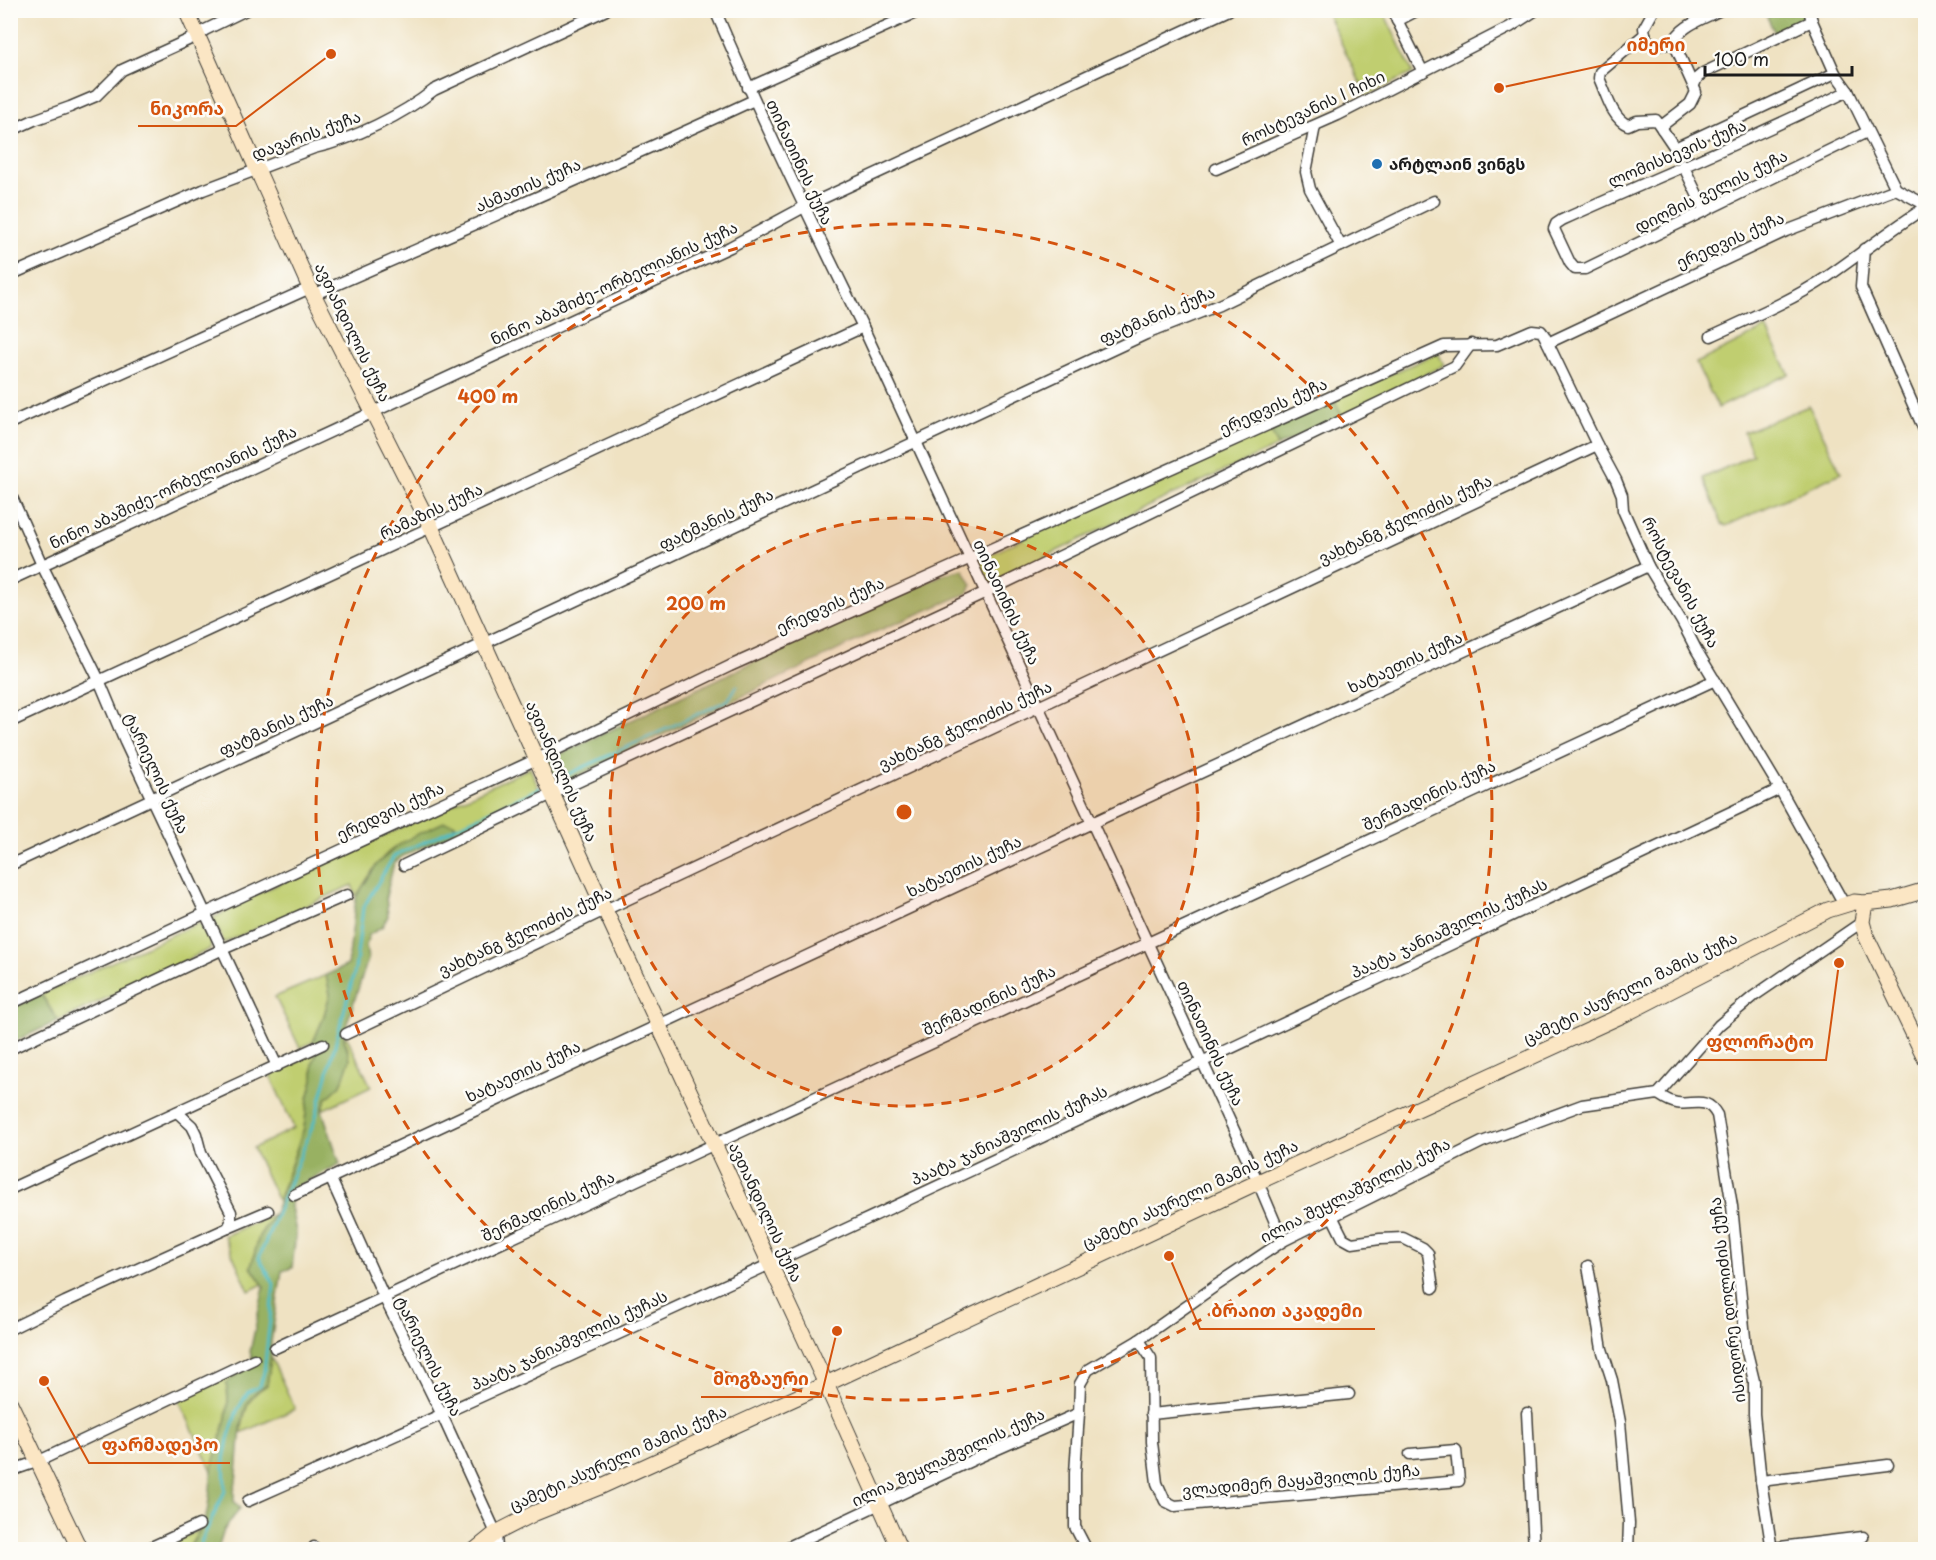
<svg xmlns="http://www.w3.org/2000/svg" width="1936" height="1560" font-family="'Playpen Sans','Noto Sans Georgian',sans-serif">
	<rect width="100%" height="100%" fill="#fdfcf7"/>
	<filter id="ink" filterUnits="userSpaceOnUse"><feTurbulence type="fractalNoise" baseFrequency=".0167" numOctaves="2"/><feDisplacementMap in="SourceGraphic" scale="12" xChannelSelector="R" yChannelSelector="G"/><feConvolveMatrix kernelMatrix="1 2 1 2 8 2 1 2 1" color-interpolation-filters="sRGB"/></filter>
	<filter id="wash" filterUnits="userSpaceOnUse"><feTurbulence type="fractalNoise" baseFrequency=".008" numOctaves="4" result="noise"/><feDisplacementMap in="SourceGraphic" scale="24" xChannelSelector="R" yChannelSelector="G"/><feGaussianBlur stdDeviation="1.35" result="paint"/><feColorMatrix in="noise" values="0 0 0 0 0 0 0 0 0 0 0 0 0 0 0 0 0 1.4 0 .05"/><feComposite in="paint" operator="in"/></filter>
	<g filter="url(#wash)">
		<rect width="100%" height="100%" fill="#efe2c2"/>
		<g fill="#c0ce70" stroke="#6e7546" stroke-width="1.5">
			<path d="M1326 11H1383L1413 73 1366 95Z"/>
			<path d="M1766 328 1789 374 1718 408 1696 363Z"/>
			<path d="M1438 353 1444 365 1342 416 1334 399Z"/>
			<path d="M1809 406 1841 473 1726 526 1722 524 1703 478 1753 455 1744 432Z"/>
			<path d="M1270 430 1278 446 1142 509 990 584 986 582 977 562 979 560 1037 532Z"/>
			<path d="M530 768 541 793 453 833 455 824C426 833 395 839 377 865 369 875 363 887 356 897L352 885 224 943 213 918 257 894Z"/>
			<path d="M198 923 201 925 211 944 210 949 58 1021 41 994Z"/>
			<path d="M326 975 330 994 323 1019 313 1042 300 1048 275 997Z"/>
			<path d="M347 1037 371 1087 322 1110 326 1099 341 1084 348 1048 344 1039Z"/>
			<path d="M317 1052 313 1063V1080L308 1099 304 1128 278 1201 253 1148 294 1128 270 1075Z"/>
			<path d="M274 1214 259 1236 251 1267 263 1284 249 1291 224 1236Z"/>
			<path d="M271 1357 295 1409 241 1433C245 1411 246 1397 267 1385Z"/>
			<path d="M254 1364 226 1383C233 1412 218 1443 212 1471L179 1400Z"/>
			<path d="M200 1529 188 1549 158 1550Z"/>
		</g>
		<g fill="#98b162" stroke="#5a663f" stroke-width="1.5">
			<path d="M1815 10 1816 13 1775 33 1764 11Z"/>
			<path d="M1334 399 1342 416 1278 446 1270 430Z"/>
			<path d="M963 569 972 585 968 593 873 633 555 787 546 761 758 660 944 574Z"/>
			<path d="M444 822 455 824 453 833 403 856 394 863 386 896 388 916 382 927 369 935 366 945 368 959 347 1023 344 1039 350 1059 341 1085 326 1099 322 1110 340 1164 292 1189 291 1207 296 1232 292 1268 282 1271 271 1342V1357L267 1385C261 1389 256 1391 252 1397 236 1417 241 1465 234 1491V1501L240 1508 224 1530 218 1549 188 1550C195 1538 204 1525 207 1512 210 1498 210 1484 212 1470 217 1440 234 1413 226 1383L254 1364 250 1352 264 1286 251 1267 259 1236 274 1214 304 1128 308 1099 313 1080V1063L317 1052 313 1042 323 1019 330 994 326 975 348 965 356 897 377 864 396 847 412 837Z"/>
			<path d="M41 994 58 1021 11 1043V1009Z"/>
		</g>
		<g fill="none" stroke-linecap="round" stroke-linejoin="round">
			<g stroke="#4ebcc5" stroke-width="3">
				<path d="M556 780 728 700 737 686"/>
				<path d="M200 1550 201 1542 225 1491 224 1459 228 1439 237 1411 248 1392 260 1386 264 1372 274 1284 259 1258 315 1120 355 970 363 908 394 856 540 788"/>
			</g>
		</g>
	</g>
	<g filter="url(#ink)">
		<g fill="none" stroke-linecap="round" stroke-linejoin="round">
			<g stroke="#3c3a35" stroke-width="13">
				<g id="street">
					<path d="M715 10C761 118 811 222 863 327L1258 1182 1283 1241"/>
					<path d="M1392 10 1423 72"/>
					<path d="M1809 10 1812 21 1835 73 1848 91 1896 189 1926 205"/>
					<path d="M1397 21 1418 10"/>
					<path d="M1645 34 1600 72 1599 78C1606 93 1612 119 1628 125L1637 121 1656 120 1675 148"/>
					<path d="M1645 34V38C1656 48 1661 45 1674 43"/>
					<path d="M1645 34 1644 28 1654 10"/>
					<path d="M1674 43C1678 26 1706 18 1720 10"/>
					<path d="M1694 85 1697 78 1703 73 1812 21"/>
					<path d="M748 88 922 10"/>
					<path d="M1848 91C1754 138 1657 177 1562 220L1556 224 1554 229 1570 263 1575 269H1585L1867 132"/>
					<path d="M1315 126 1306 172 1310 189 1341 246"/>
					<path d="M1662 129 1664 124 1690 104 1696 92 1674 43"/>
					<path d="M10 131 34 120 70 107 96 96 122 70 197 36 205 30 246 10"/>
					<path d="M1675 148 1835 73"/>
					<path d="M1683 165 1705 211"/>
					<path d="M1216 169 1338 115 1510 27 1536 10"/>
					<path d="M1864 249 1861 287 1926 434"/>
					<path d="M10 275 203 190 314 148C352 140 404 114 434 90L606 10"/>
					<path d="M313 295C460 230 608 168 754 100"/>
					<path d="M1711 336C1750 318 1791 301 1827 277 1860 254 1892 229 1926 207"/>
					<path d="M1548 343 1786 231 1896 189"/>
					<path d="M10 423 310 288"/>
					<path d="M10 493 42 565 99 680 125 742 277 1066"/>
					<path d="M10 580 730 247 804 207 1229 10"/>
					<path d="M10 722 863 327"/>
					<path d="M10 865 1146 334 1219 305 1434 201"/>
					<path d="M404 865 552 794 986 592 1455 366 1471 344"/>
					<path d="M10 1004 537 759 730 666 1444 346 1497 345 1532 330 1541 331 1544 335 1597 445 1616 480 1622 495 1623 510 1648 566 1682 622 1697 651 1780 789 1844 904"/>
					<path d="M346 1034 605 910 1597 445"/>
					<path d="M10 1049 223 949 347 895"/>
					<path d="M1658 1094C1664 1098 1669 1102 1677 1103 1693 1106 1706 1095 1717 1115L1732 1206 1746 1348 1754 1381V1414L1761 1481 1772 1550"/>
					<path d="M330 1177 384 1297 442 1415 496 1533 497 1550"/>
					<path d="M10 1189 323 1044"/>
					<path d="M294 1195 1092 823 1648 566"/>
					<path d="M1333 1218 1343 1238 1352 1243 1380 1239 1403 1238 1423 1248 1428 1253 1433 1288"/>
					<path d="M228 1228 268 1211"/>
					<path d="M1588 1266 1602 1349 1612 1380 1620 1422 1629 1523 1628 1550"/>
					<path d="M10 1329 65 1302 228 1228 231 1222V1212L201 1153 196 1134 192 1126 177 1112"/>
					<path d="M1139 1340 1151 1358 1152 1442 1157 1483 1165 1501 1175 1506 1459 1481 1456 1450 1410 1454"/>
					<path d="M275 1348 1715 680"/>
					<path d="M1079 1413 1075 1473V1527L1087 1550"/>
					<path d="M1527 1413 1534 1550"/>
					<path d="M1151 1414 1349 1394"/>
					<path d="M10 1471 39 1461 254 1359"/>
					<path d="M1761 1481 1888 1465"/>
					<path d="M248 1501C763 1273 1270 1029 1780 789"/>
					<path d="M314 1547 315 1550"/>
					<path d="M1772 1548 1863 1537"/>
					<path d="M145 1550 199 1525"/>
					<path d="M782 1550 977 1458 1079 1413 1080 1384 1088 1370 1139 1340 1214 1287 1283 1241 1482 1142 1582 1105 1658 1094 1719 1025 1754 996 1862 922"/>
				</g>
			</g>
			<g stroke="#3c3a35" stroke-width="17">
				<g id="secondary">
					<path d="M186 10 310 288 431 527 605 910 826 1384 900 1550"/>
					<path d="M1865 903 1862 922 1866 936 1926 1060"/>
					<path d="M10 1403 80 1550"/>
					<path d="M475 1550 496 1533 535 1513 602 1486 826 1384 1258 1182 1625 1014 1828 910 1854 902 1865 903 1892 900 1926 890"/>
				</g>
			</g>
			<use href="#street" stroke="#fff" stroke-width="10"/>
			<use href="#secondary" stroke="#fbe6c4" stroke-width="15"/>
		</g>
	</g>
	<circle cx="904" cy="812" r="294" fill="#d4530e" fill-opacity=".12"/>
	<g fill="none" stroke="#d4530e" stroke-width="3" stroke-dasharray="10 8">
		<circle cx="904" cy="812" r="294"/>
		<circle cx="904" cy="812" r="588"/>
	</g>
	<circle fill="#1f6fb2" stroke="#fdfcf7" stroke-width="2" cx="1377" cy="164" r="6"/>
	<g text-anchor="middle" stroke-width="5" stroke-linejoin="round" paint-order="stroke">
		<g font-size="16" fill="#1c1c1c" stroke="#fdfcf7">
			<text transform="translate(1313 108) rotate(-25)" y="6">როსტევანის I ჩიხი</text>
			<text transform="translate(306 135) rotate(-20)" y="6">დავარის ქუჩა</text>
			<text transform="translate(1677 153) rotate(-23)" y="6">ლომისხევის ქუჩა</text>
			<text transform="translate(800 162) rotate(65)" y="6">თინათინის ქუჩა</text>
			<text transform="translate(528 185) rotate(-23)" y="6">ასმათის ქუჩა</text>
			<text transform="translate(1711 191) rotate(-26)" y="6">დიღმის ველის ქუჩა</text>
			<text transform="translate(1730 240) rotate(-24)" y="6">ერედვის ქუჩა</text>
			<text transform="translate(614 283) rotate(-25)" y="6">ნინო აბაშიძე-ორბელიანის ქუჩა</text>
			<text transform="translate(1157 315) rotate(-23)" y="6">ფატმანის ქუჩა</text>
			<text transform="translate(353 332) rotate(64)" y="6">ავთანდილის ქუჩა</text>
			<text transform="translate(1273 406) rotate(-24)" y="6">ერედვის ქუჩა</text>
			<text transform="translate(173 487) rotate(-25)" y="6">ნინო აბაშიძე-ორბელიანის ქუჩა</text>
			<text transform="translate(431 511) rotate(-25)" y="6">რამაზის ქუჩა</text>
			<text transform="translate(716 519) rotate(-25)" y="6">ფატმანის ქუჩა</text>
			<text transform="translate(1405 519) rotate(-25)" y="6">ვახტანგ ჭელიძის ქუჩა</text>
			<text transform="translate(1681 582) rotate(62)" y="6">როსტევანის ქუჩა</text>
			<text transform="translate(1007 602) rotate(65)" y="6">თინათინის ქუჩა</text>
			<text transform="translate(830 605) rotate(-24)" y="6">ერედვის ქუჩა</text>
			<text transform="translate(1405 662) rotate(-25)" y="6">ხატაეთის ქუჩა</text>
			<text transform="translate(276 725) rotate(-25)" y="6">ფატმანის ქუჩა</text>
			<text transform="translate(965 725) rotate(-25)" y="6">ვახტანგ ჭელიძის ქუჩა</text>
			<text transform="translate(562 771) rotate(66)" y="6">ავთანდილის ქუჩა</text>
			<text transform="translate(157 773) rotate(65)" y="6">ტარიელის ქუჩა</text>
			<text transform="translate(1429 795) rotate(-25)" y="6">შერმადინის ქუჩა</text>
			<text transform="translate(390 811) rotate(-25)" y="6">ერედვის ქუჩა</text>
			<text transform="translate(964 866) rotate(-25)" y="6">ხატაეთის ქუჩა</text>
			<text transform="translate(1449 928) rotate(-25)" y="6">პაატა ჯანიაშვილის ქუჩას</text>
			<text transform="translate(525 931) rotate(-25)" y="6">ვახტანგ ჭელიძის ქუჩა</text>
			<text transform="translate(1630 988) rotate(-26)" y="6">ცამეტი ასურელი მამის ქუჩა</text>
			<text transform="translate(989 1000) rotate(-25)" y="6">შერმადინის ქუჩა</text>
			<text transform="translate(1211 1043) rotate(65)" y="6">თინათინის ქუჩა</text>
			<text transform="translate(523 1071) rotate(-25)" y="6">ხატაეთის ქუჩა</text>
			<text transform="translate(1009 1135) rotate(-25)" y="6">პაატა ჯანიაშვილის ქუჩას</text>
			<text transform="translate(1355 1190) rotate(-27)" y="6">ილია შეყლაშვილის ქუჩა</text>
			<text transform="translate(1190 1194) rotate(-25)" y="6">ცამეტი ასურელი მამის ქუჩა</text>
			<text transform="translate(548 1206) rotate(-25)" y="6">შერმადინის ქუჩა</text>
			<text transform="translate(766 1212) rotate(65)" y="6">ავთანდილის ქუჩა</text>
			<text transform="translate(1727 1300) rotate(-97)" y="6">ისიდორე დოლიძის ქუჩა</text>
			<text transform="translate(569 1340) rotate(-25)" y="6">პაატა ჯანიაშვილის ქუჩას</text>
			<text transform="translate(429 1356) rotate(64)" y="6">ტარიელის ქუჩა</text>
			<text transform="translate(948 1457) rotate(-25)" y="6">ილია შეყლაშვილის ქუჩა</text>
			<text transform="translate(618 1458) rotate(-24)" y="6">ცამეტი ასურელი მამის ქუჩა</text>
			<text transform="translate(1301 1480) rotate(-5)" y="6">ვლადიმერ მაყაშვილის ქუჩა</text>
		</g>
		<g font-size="16" font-weight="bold" fill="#1c1c1c" stroke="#fdfcf7" text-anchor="start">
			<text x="1389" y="170">არტლაინ ვინგს</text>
		</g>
	</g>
	<circle cx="904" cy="812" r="9" fill="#d4530e" stroke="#fdfcf7" stroke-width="3"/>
	<g font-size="18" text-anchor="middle" font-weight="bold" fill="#d4530e" stroke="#fdfcf7" stroke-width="5" stroke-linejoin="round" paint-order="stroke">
		<text x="488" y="403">400 m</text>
		<text x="696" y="610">200 m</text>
	</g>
	<path fill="none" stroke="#d4530e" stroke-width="2" d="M1499 88L1614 63H1697M331 54L236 126H138M1839 963L1826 1060H1694M1169 1256L1200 1329H1375M837 1331L821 1397H701M44 1381L89 1463H230"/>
	<g fill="#d4530e" stroke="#fdfcf7" stroke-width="2">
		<circle cx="1499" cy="88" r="6"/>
		<circle cx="331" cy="54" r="6"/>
		<circle cx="1839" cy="963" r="6"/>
		<circle cx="1169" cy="1256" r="6"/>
		<circle cx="837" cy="1331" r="6"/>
		<circle cx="44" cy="1381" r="6"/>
	</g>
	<g font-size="18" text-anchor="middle" font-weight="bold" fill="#d4530e" stroke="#fdfcf7" stroke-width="5" stroke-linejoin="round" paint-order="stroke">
		<text x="1656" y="51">იმერი</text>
		<text x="187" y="115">ნიკორა</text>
		<text x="1760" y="1048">ფლორატო</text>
		<text x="1287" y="1317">ბრაით აკადემი</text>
		<text x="761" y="1385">მოგზაური</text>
		<text x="160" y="1451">ფარმადეპო</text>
	</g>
	<rect width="1936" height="1560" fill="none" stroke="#fdfcf7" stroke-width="36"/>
	<path d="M1705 66v9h147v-9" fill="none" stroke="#1c1c1c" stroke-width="3"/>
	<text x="1714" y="66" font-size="18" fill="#1c1c1c" stroke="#fdfcf7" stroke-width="4.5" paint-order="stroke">100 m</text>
</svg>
